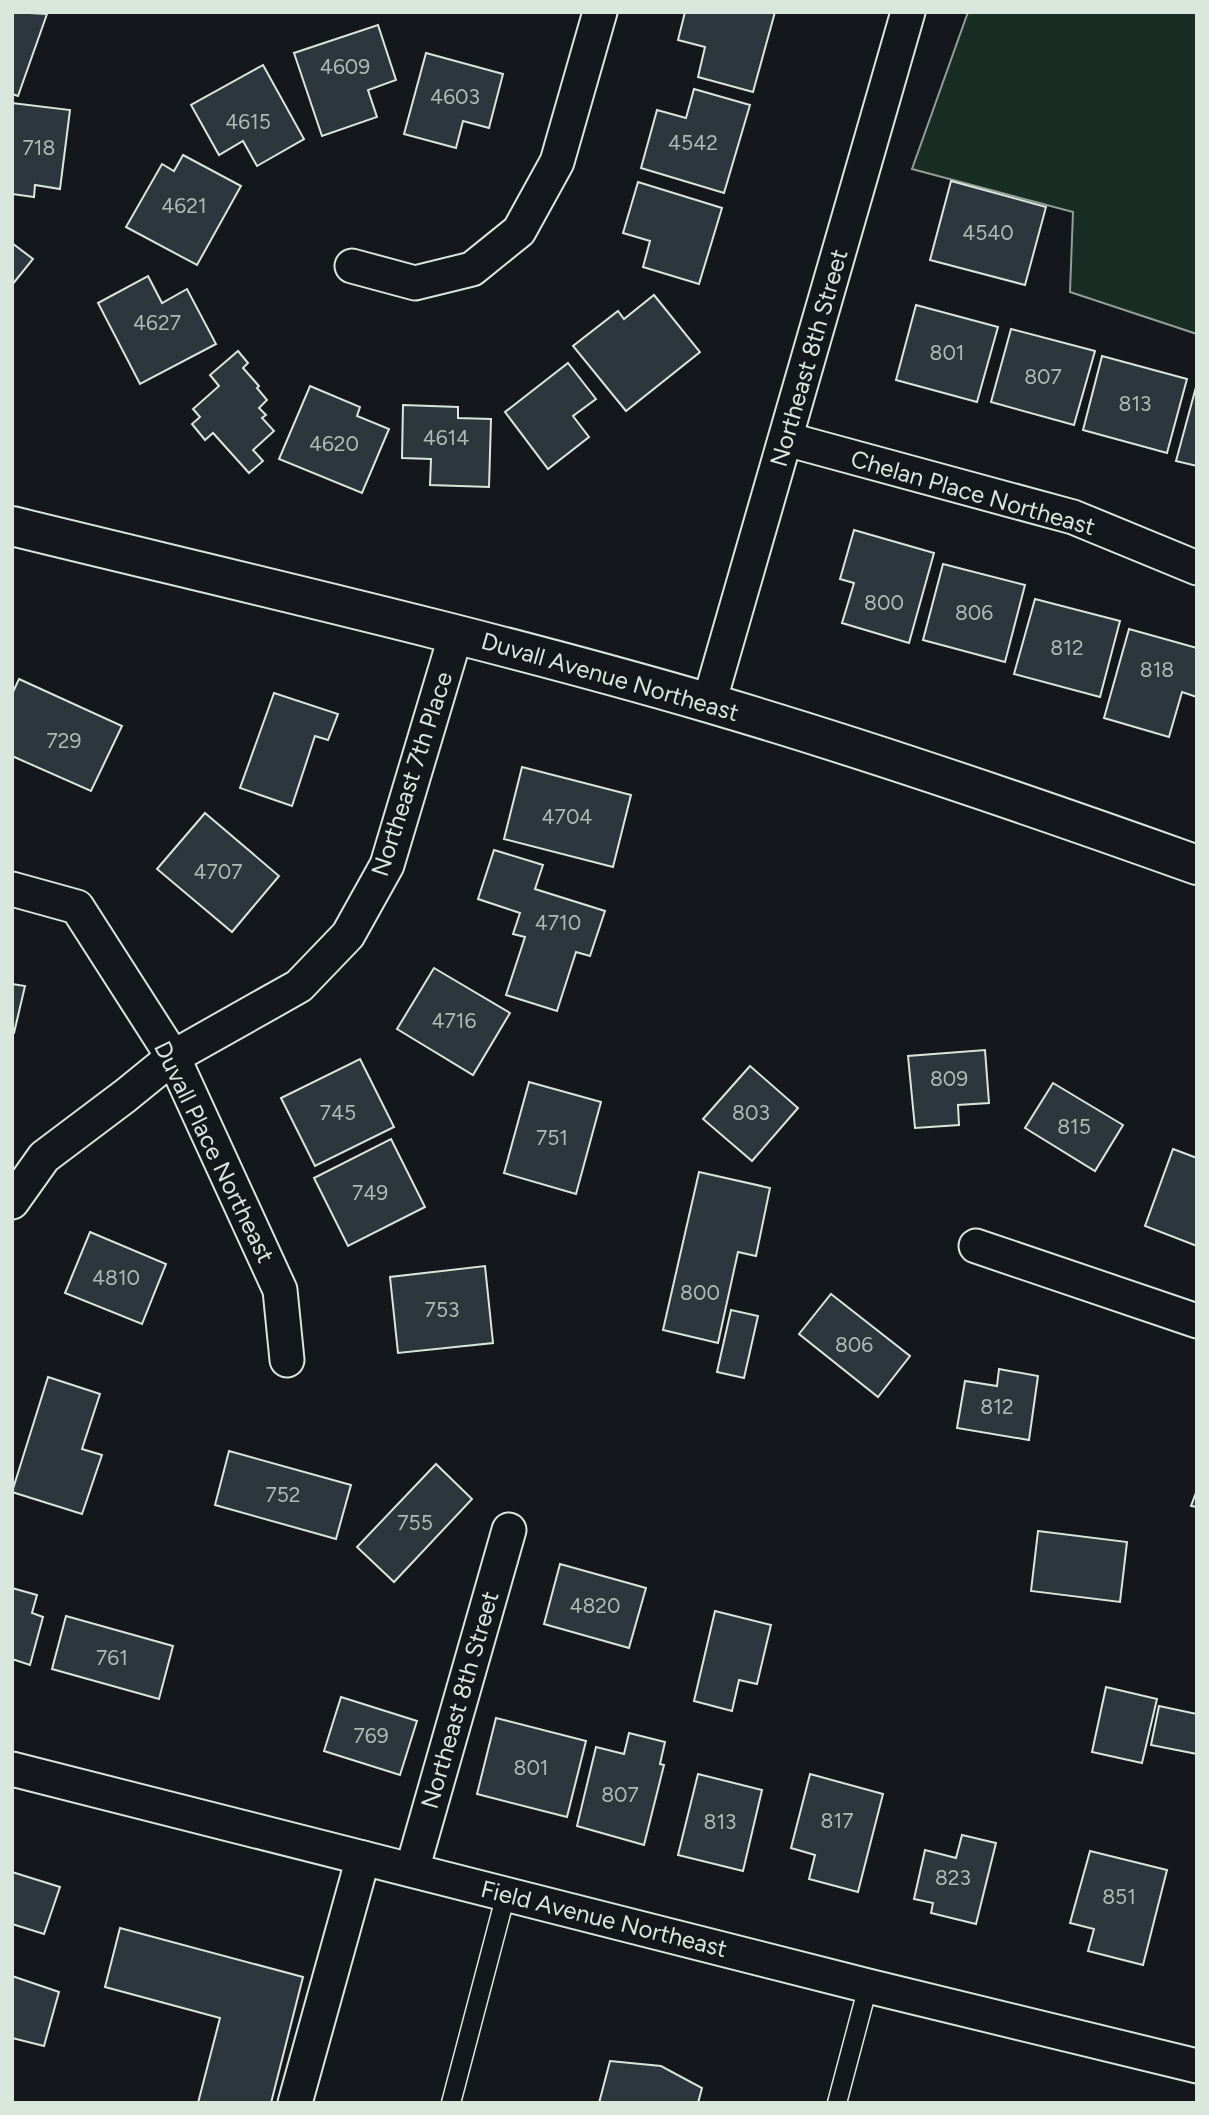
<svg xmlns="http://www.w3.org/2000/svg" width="1209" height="2115" font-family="Figtree,sans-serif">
	<rect width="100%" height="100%" fill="#14181c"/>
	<path fill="#1a2d24" stroke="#939e99" stroke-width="2" d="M968 12H1197V334L1070 292 1073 212 912 169Z"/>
	<g fill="#2c363c" stroke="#d8e6dc" stroke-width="2">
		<path d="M12 12 47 14 18 96 12 94Z"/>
		<path d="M685 12H775L753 92 698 77 705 47 678 40Z"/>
		<path d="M378 25 396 80 368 90 377 117 322 136 294 53Z"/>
		<path d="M426 53 503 74 489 128 463 121 456 148 404 134Z"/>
		<path d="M263 65 304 139 257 166 243 141 219 155 191 105Z"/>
		<path d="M694 89 750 105 724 193 641 168 657 110 686 118Z"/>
		<path d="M12 103 70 110 60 189 35 185 34 197 12 194Z"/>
		<path d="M183 155 241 186 197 265 126 227 162 164 174 171Z"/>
		<path d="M951 181 1046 207 1025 285 930 260Z"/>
		<path d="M638 182 722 208 699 284 643 267 650 241 623 233Z"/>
		<path d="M12 243 33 259 12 285Z"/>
		<path d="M148 276 162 303 187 289 216 344 140 384 98 303Z"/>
		<path d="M654 295 700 352 626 411 573 346 618 311 624 319Z"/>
		<path d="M916 305 998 327 977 402 896 380Z"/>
		<path d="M1011 329 1095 351 1074 425 991 402Z"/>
		<path d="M238 351 248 363 243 368 259 386 257 388 267 400 259 408 266 415 262 418 274 431 253 450 263 461 249 473 213 433 205 440 192 424 200 417 193 409 219 386 210 375Z"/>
		<path d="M1102 356 1187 379 1167 453 1083 430Z"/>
		<path d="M568 363 596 399 573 416 589 437 548 469 505 412Z"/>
		<path d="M310 386 360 407 357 416 389 429 362 493 279 459Z"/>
		<path d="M1196 387H1197V466L1176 461Z"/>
		<path d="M403 405 458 407V418L491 419 489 487 430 485 431 459 402 458Z"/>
		<path d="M854 530 934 553 909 643 842 623 854 583 840 579Z"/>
		<path d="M943 564 1025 585 1005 662 923 640Z"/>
		<path d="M1035 599 1120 621 1100 697 1014 674Z"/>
		<path d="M1129 629 1197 648V697L1182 692 1169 737 1104 718Z"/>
		<path d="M19 679 122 726 91 791 12 756V694Z"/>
		<path d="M274 693 338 714 328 740 315 736 292 806 240 788Z"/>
		<path d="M522 767 631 795 613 867 504 839Z"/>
		<path d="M205 813 279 876 232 932 157 869Z"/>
		<path d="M494 850 543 865 535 889 605 911 590 956 576 952 557 1011 506 995 525 937 513 934 520 913 478 899Z"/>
		<path d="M434 968 510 1013 473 1075 397 1029Z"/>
		<path d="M12 984 25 986 14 1033H12Z"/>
		<path d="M985 1050 989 1103 958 1105 959 1125 915 1128 908 1056Z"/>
		<path d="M360 1059 394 1127 315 1166 281 1098Z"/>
		<path d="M750 1066 798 1108 752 1161 703 1119Z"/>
		<path d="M529 1082 601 1102 576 1194 504 1173Z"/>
		<path d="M1053 1083 1123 1125 1095 1171 1025 1128Z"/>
		<path d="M391 1139 425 1207 348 1246 314 1178Z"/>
		<path d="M1173 1149 1197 1158V1246L1145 1226Z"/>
		<path d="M699 1172 770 1188 756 1256 738 1252 718 1343 663 1330Z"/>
		<path d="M90 1232 166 1264 142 1324 65 1293Z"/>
		<path d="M485 1266 493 1343 398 1353 390 1277Z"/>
		<path d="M831 1294 910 1356 878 1397 799 1334Z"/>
		<path d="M731 1310 758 1316 744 1378 717 1372Z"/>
		<path d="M999 1369 1038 1376 1029 1440 957 1428 965 1381 997 1386Z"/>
		<path d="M48 1377 100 1394 82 1449 102 1455 82 1514 12 1492Z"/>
		<path d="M229 1451 351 1485 336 1539 215 1505Z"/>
		<path d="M436 1464 472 1499 394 1582 357 1547Z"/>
		<path d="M1197 1490V1507L1191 1506Z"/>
		<path d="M1038 1531 1127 1542 1120 1602 1031 1591Z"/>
		<path d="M560 1564 646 1588 629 1648 544 1624Z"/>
		<path d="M12 1588 37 1595 32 1613 43 1617 30 1665 12 1659Z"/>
		<path d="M715 1611 771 1625 757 1684 739 1680 732 1711 694 1701Z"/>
		<path d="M66 1616 173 1646 159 1699 52 1669Z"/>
		<path d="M1106 1687 1157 1699 1142 1763 1092 1752Z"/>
		<path d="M341 1697 417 1721 400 1775 324 1751Z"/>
		<path d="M1159 1706 1197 1714V1754L1151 1745Z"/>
		<path d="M496 1718 586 1741 567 1817 477 1794Z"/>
		<path d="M629 1733 665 1742 660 1764 664 1765 644 1845 577 1826 596 1747 624 1754Z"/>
		<path d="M698 1774 762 1790 743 1871 678 1855Z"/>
		<path d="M810 1774 883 1794 858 1892 809 1879 815 1855 791 1848Z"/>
		<path d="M962 1835 996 1843 976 1924 931 1913 933 1903 914 1899 925 1850 956 1858Z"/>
		<path d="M1090 1851 1167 1870 1143 1965 1088 1951 1094 1929 1070 1923Z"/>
		<path d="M12 1872 60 1887 44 1934 12 1924Z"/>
		<path d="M120 1928 303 1977 271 2103H198L220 2018 105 1987Z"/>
		<path d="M12 1976 59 1992 44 2046 12 2038Z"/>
		<path d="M610 2061 661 2066 702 2088 698 2103H599Z"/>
	</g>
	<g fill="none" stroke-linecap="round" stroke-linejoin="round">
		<g stroke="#d8e6dc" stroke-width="21">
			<g id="service">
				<path d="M451 2103 506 1894"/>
				<path d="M837 2103 868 1986"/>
			</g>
		</g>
		<g stroke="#d8e6dc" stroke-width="37">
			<g id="minor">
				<path d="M352 266 415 283 472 269 519 231 557 162 600 12"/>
				<path d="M786 439 1073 517 1197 568"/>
				<path d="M709 703 908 12"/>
				<path d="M12 889 77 907 173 1057 280 1290 287 1360"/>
				<path d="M12 1202 44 1157 125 1096 173 1057 299 986 348 935 387 865 456 634"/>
				<path d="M976 1246 1197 1321"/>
				<path d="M12 1769 868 1986 1197 2066"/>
				<path d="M412 1870 509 1530"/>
				<path d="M295 2103 363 1858"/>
			</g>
		</g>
		<g stroke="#d8e6dc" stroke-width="42">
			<path id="secondary" d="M12 526C245 583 479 636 709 703 873 751 1035 807 1197 865"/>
		</g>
		<use href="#service" stroke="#14181c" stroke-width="18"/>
		<use href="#minor" stroke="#14181c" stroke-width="33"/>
		<use href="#secondary" stroke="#14181c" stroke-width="38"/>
	</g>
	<g text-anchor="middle" stroke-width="5" stroke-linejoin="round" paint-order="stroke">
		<g font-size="21" fill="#adbab4">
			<text x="345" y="74">4609</text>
			<text x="455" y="104">4603</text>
			<text x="248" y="129">4615</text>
			<text x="693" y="150">4542</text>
			<text x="39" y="155">718</text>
			<text x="184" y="213">4621</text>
			<text x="988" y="240">4540</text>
			<text x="157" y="330">4627</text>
			<text x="947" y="360">801</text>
			<text x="1043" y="384">807</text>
			<text x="1135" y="411">813</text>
			<text x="446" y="445">4614</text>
			<text x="334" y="451">4620</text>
			<text x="884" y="610">800</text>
			<text x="974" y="620">806</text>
			<text x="1067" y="655">812</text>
			<text x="1157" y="677">818</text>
			<text x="64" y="748">729</text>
			<text x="567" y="824">4704</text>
			<text x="218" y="879">4707</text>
			<text x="558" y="930">4710</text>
			<text x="454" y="1028">4716</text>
			<text x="949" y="1086">809</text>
			<text x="338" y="1120">745</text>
			<text x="751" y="1120">803</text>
			<text x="1074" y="1134">815</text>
			<text x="552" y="1145">751</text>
			<text x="370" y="1200">749</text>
			<text x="116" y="1285">4810</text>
			<text x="700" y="1300">800</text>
			<text x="442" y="1317">753</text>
			<text x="854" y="1352">806</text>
			<text x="997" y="1414">812</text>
			<text x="283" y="1502">752</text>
			<text x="415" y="1530">755</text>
			<text x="595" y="1613">4820</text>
			<text x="112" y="1665">761</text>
			<text x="371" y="1743">769</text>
			<text x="531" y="1775">801</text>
			<text x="620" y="1802">807</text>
			<text x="837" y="1828">817</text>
			<text x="720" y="1829">813</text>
			<text x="953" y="1885">823</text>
			<text x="1119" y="1904">851</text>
		</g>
		<g font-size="24" fill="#d8e6dc" stroke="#14181c">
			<text transform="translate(809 358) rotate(-74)" y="8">Northeast 8th Street</text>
			<text transform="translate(973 493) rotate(16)" y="8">Chelan Place Northeast</text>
			<text transform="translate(610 677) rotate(16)" y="8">Duvall Avenue Northeast</text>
			<text transform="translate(412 774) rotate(-72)" y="8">Northeast 7th Place</text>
			<text transform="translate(214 1152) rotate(64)" y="8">Duvall Place Northeast</text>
			<text transform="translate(460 1700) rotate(-74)" y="8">Northeast 8th Street</text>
			<text transform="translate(604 1919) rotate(14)" y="8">Field Avenue Northeast</text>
		</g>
	</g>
	<rect width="1209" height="2115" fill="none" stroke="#d8e6dc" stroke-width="28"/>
</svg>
